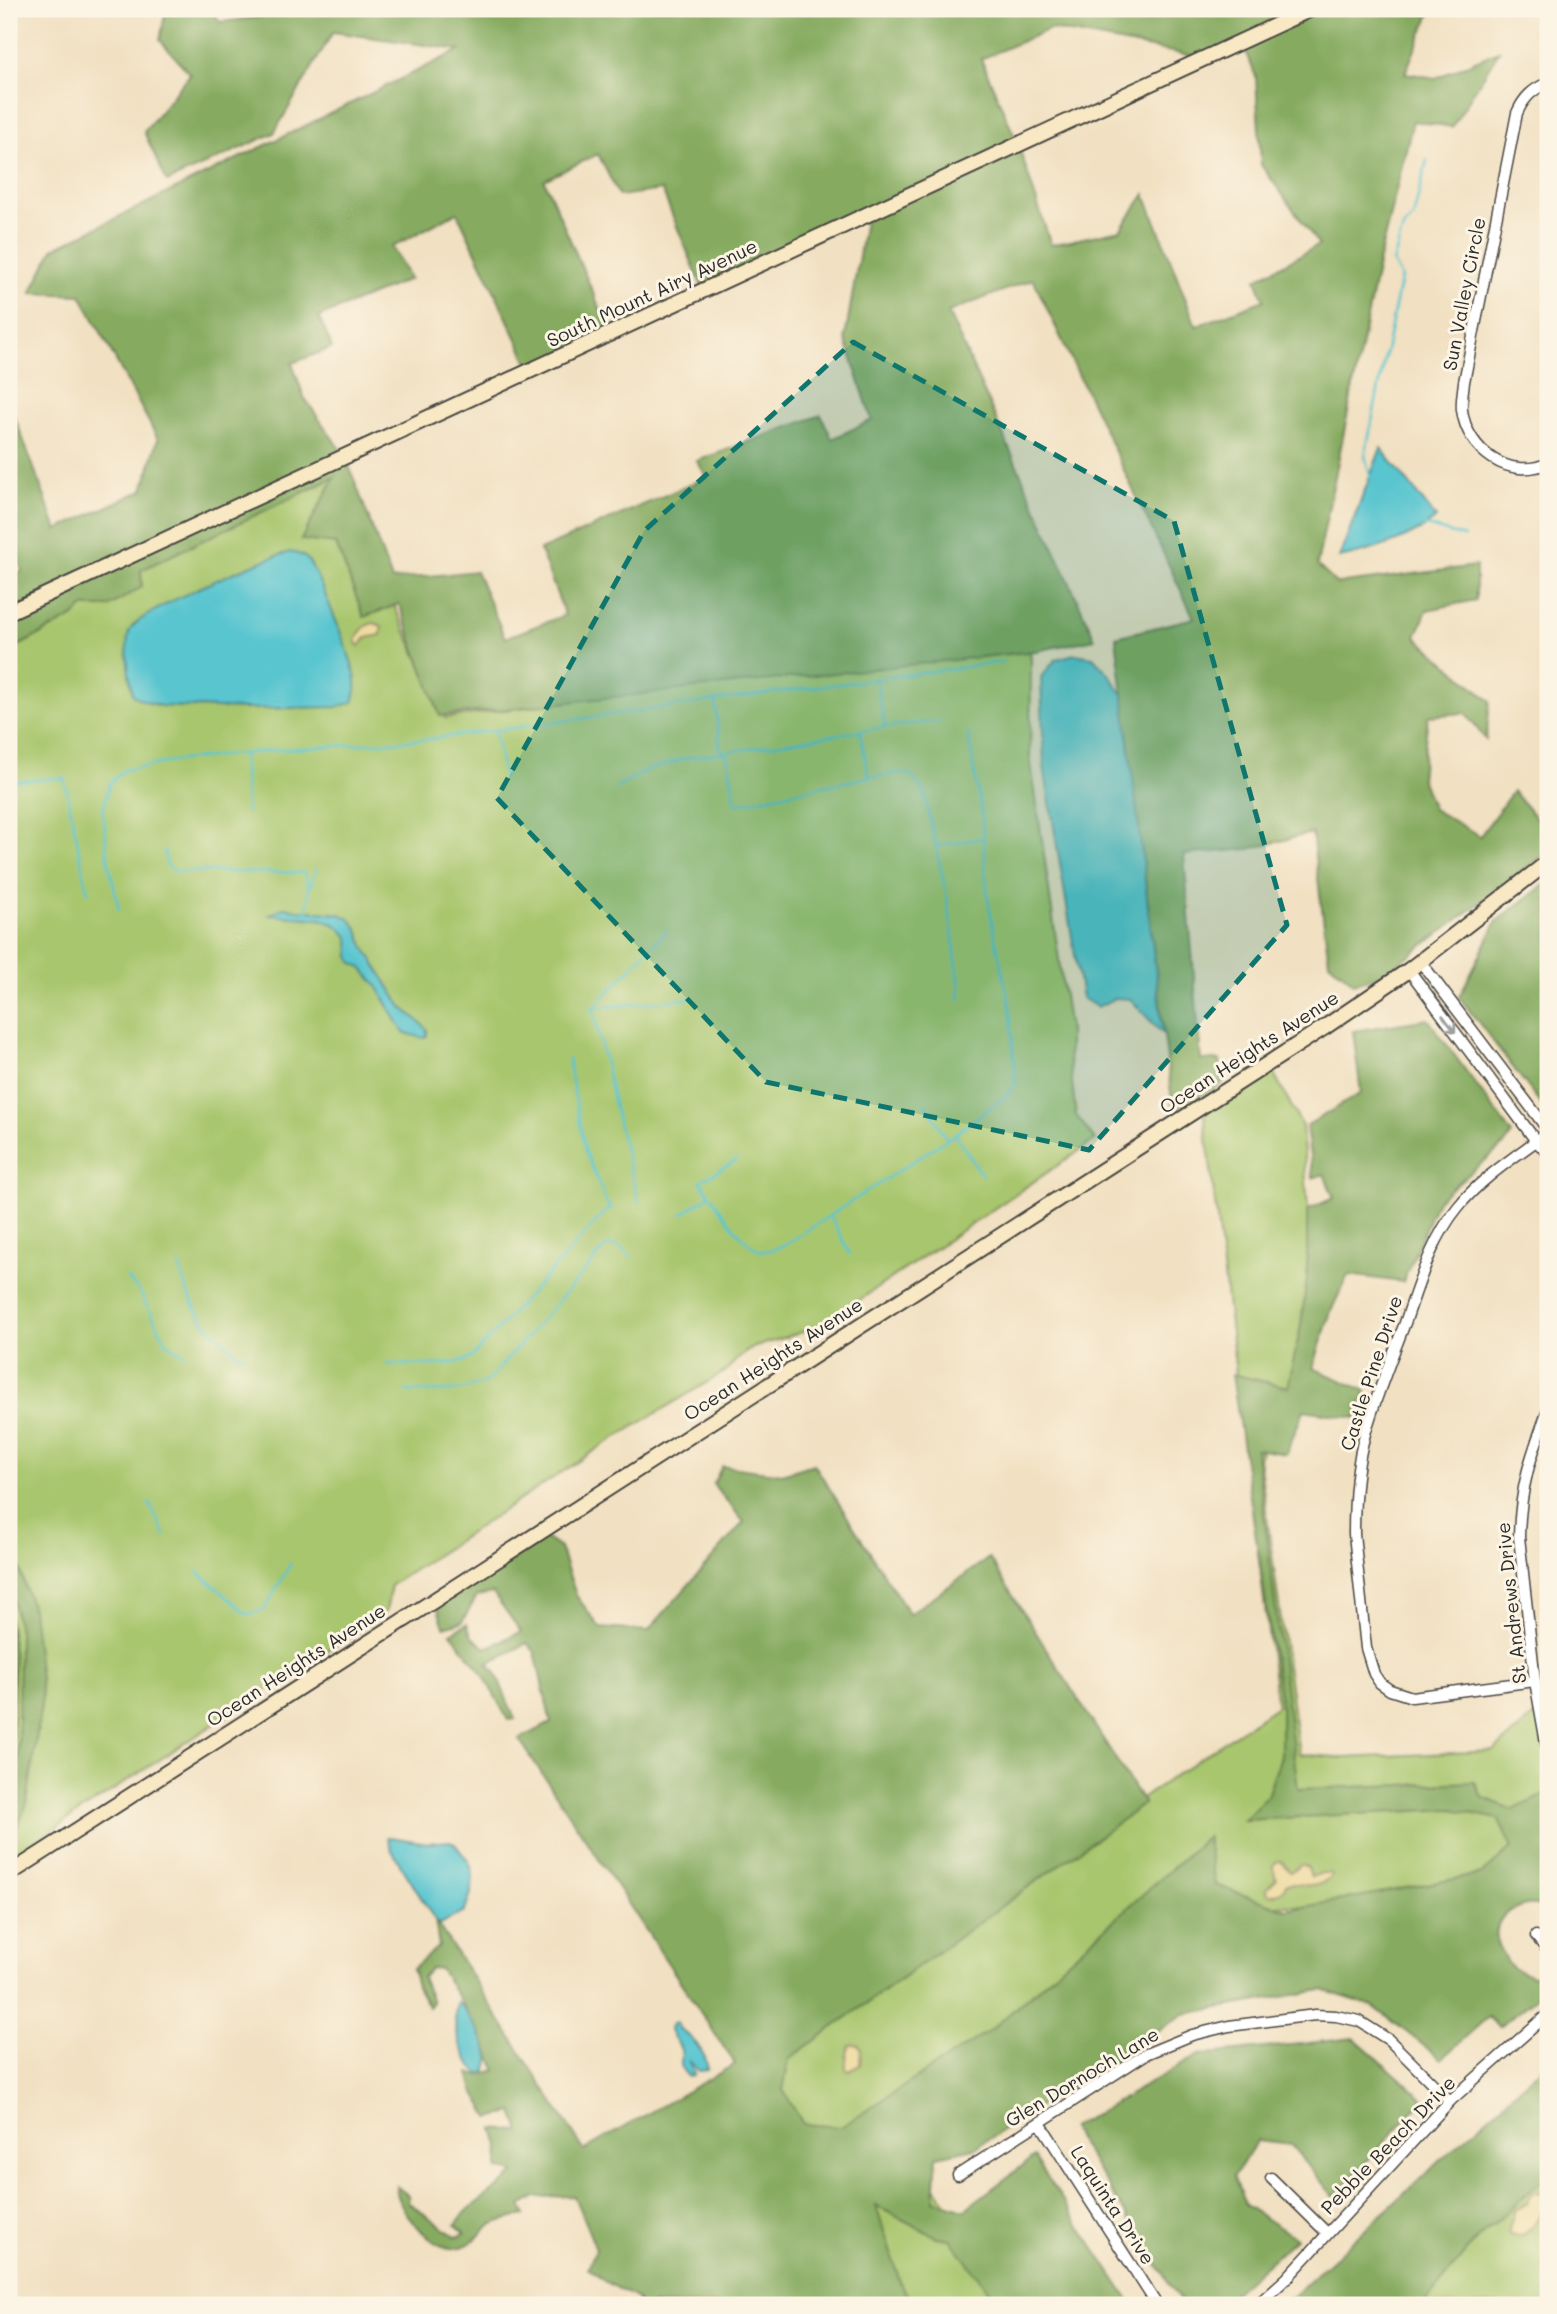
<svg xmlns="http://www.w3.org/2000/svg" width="1557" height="2314" font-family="Mali,sans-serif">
	<rect width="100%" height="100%" fill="#fcf5e5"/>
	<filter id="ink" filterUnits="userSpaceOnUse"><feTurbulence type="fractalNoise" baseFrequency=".0143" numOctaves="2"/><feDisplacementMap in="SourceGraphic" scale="14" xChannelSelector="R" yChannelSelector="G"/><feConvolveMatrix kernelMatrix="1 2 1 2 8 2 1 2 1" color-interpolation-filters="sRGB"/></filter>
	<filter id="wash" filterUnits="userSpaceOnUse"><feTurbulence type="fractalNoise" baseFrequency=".00686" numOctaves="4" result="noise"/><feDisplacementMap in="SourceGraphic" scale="28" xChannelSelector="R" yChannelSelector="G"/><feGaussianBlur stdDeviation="1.57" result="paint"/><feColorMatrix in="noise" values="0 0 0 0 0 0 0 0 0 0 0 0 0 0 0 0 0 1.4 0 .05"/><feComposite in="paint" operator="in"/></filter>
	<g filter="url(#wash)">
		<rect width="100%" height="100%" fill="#f1e0c1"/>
		<g fill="#a8c66d" stroke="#6a784c" stroke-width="2">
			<path d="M336 477 445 718 1028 641 1031 658 1030 757 1069 1030V1058L1076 1115 1095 1140 821 1326 752 1348 739 1357 726 1371 600 1447 391 1585 386 1612 18 1852 9 1854V629Z"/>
			<path d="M1272 1070 1302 1126 1316 1321 1259 1458 1299 1754 1345 1758 1494 1751 1548 1704V1875L1403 1911 1272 1905 1180 1878 901 2137 1015 2305H889L738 2073 1277 1706 1204 1113Z"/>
			<path d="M1548 2161V2305H1408Z"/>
		</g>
		<g fill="#86ab60" stroke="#586b46" stroke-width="2" fill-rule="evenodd">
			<path d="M166 9H211L220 22 262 17 271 9H1432L1405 73 1436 78 1499 51 1452 127 1413 121 1379 259 1317 565 1337 584 1476 566V600L1427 610 1416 637 1490 701 1486 740 1465 713 1428 716 1421 778 1433 809 1480 836 1513 791 1544 827 1548 834V852L1383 975 1354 983 1329 962 1312 833 1249 849 1184 855 1201 1060H1220L1223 1083C1207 1095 1191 1103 1173 1110L1116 637 1194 618 1033 279 948 312 1095 639 1036 651 440 716 399 604 364 617 336 544 301 540 335 477 141 570 142 587 108 607H84L73 617 9 651V581L22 571 9 535V416L14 415 57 530 143 490 158 439 81 295 31 293 53 249 460 50 333 32 274 133 167 182 144 132 190 74 160 40ZM1050 29 1204 58 1241 39 1256 77 1261 165 1319 245 1256 279 1264 300 1196 326 1145 194 1120 230 1051 245 1018 144 981 59ZM598 154 619 196 662 190 704 292 866 215 845 338 872 420 832 439 821 415 697 461 707 477 540 550 565 615 505 638 476 571 392 580 346 458 304 397 292 363 332 348 319 317 410 279 392 247 457 212 532 371 611 334 544 180Z"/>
			<path d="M1548 882V1113L1459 997 1497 921Z"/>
			<path d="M1428 1019 1512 1134 1505 1144 1437 1200 1403 1282 1348 1275 1331 1311 1313 1368 1366 1391 1356 1418 1304 1410 1286 1454 1256 1449 1298 1789 1475 1782 1482 1797 1513 1810 1544 1795 1548 1790V1909C1521 1894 1483 1921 1501 1951 1504 1957 1509 1965 1514 1968 1522 1973 1532 1975 1540 1978L1539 1995 1499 2027 1488 2017 1441 2059 1373 2006 1322 1990 1184 2014 975 2148 937 2156 934 2200 964 2210 1034 2157 1132 2305H999L950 2239 937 2237 876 2206 901 2285 915 2305H641L636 2298 604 2281 588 2268 596 2249 574 2196 536 2197 521 2206 525 2215C514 2218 497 2220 488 2227 482 2231 478 2238 472 2242 450 2257 431 2242 416 2225 406 2214 397 2201 396 2186L409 2196 408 2202 456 2237 465 2233 456 2225C469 2202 497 2193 514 2173L510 2170 498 2169 499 2146 494 2129 520 2131 513 2112 490 2118 474 2091 469 2073 478 2076 497 2070 464 2007 440 1969 431 1968 422 1977 432 2002 429 2007 418 1989 412 1969 439 1946 435 1920 584 2150 735 2064 519 1739 551 1723 535 1652 527 1643 487 1664 495 1671 515 1719 508 1720 484 1676 451 1633 467 1624 472 1637 486 1648 521 1632 493 1593 477 1596 462 1622 444 1627 437 1606 544 1537 560 1548 576 1595 600 1628 648 1631 744 1522 713 1484 722 1466 782 1474 814 1464 909 1614 989 1558 1144 1804 789 2059 783 2090 803 2124 841 2127 993 2028 1207 1837 1215 1885 1287 1910 1482 1874 1512 1848 1498 1819 1452 1809 1244 1820 1267 1796 1281 1756V1708L1232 1374 1288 1387 1301 1325 1307 1277V1210L1334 1198 1324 1174 1313 1178 1306 1126 1361 1093 1353 1031Z"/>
			<path d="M9 1534 32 1609 42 1697 27 1803 13 1838H9V1617L14 1658 12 1785 18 1765 19 1631 9 1582Z"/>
			<path d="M1354 2038 1424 2099 1334 2197 1291 2145 1257 2141 1234 2176 1245 2205 1296 2238 1220 2305H1183L1071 2128 1199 2055Z"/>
			<path d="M1548 2062V2175L1476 2240 1423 2305H1283Z"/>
		</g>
		<g fill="#eeda9e" stroke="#8c8264" stroke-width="2">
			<path d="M374 623 382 626 381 635 366 638 360 646 357 643C356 634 365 624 374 623Z"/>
			<path d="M1281 1861 1290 1872C1299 1868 1298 1861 1308 1867L1311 1877 1322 1873H1330L1331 1876C1315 1893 1304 1882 1286 1884 1283 1892 1276 1896 1269 1895L1266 1889 1276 1879 1273 1866 1276 1862Z"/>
			<path d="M855 2044 859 2045 861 2048 860 2065 849 2071 846 2069C845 2062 847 2051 850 2045Z"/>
			<path d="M1536 2192 1544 2196C1546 2210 1533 2230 1521 2236L1509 2235C1507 2225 1515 2219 1514 2210L1527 2203 1530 2196Z"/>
		</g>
		<g fill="#58c5cf" stroke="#42787d" stroke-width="2">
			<path d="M1381 448 1436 518C1413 539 1369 552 1339 558Z"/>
			<path d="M291 552C296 553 301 554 306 558 316 567 355 665 356 681 357 688 355 696 353 702L338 707 246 709 161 706 142 700 133 695C129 681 124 642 130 630 139 611 267 556 291 552Z"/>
			<path d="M1075 654 1093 657 1108 673 1123 695 1163 1034 1130 999 1115 998 1097 1007 1082 998 1044 767 1041 677 1056 659Z"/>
			<path d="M285 907 297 910 339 914 349 918 357 928 365 948 402 1007 423 1025 427 1030V1036L424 1038 404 1033 377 986 362 968 352 962 350 956 349 938 343 931 334 924 320 919 270 915Z"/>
			<path d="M390 1837 428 1843 450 1841 454 1843 469 1862 473 1873 471 1893 465 1911 440 1924 435 1920 391 1849 387 1838Z"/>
			<path d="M457 2002C466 2008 487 2045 489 2056 490 2062 488 2067 485 2073L479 2074C461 2058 451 2025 457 2002Z"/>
			<path d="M676 2022C679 2032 686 2032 692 2039 699 2046 709 2060 707 2070L698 2071 689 2061 694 2075 689 2077C675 2064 684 2062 681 2050 679 2043 672 2037 670 2029L672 2024Z"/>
		</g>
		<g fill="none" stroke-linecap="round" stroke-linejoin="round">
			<g stroke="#58c5cf" stroke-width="2.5">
				<path d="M1371 479 1365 456 1401 277 1393 263 1403 228 1413 218 1427 160"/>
				<path d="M1423 525 1464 537"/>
				<path d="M876 679 885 727"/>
				<path d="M715 700 720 747 728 759 736 804 869 777 900 773 911 775 924 791 947 898 960 987 959 999"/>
				<path d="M495 731 504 779"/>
				<path d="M860 732 869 777"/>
				<path d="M243 754 247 813"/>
				<path d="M9 781 64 778 88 893"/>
				<path d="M617 788 645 771 687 758 885 727 939 721"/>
				<path d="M937 846 984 838"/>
				<path d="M164 851 167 865 175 871 304 873 309 889 307 911"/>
				<path d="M309 889 316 869"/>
				<path d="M119 910 108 860 103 811 109 784 124 770 181 760 277 750 430 739 1002 662"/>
				<path d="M591 1008H593L619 1127 639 1203"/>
				<path d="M593 1008 667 930"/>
				<path d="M593 1008 694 998"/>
				<path d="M568 1059 585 1150 609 1208 612 1209"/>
				<path d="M925 1103 947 1139"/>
				<path d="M955 1134 982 1175"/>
				<path d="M737 1160 700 1181C712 1197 744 1248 762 1251 771 1252 780 1246 788 1243L955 1134 1007 1095 1016 1083 1010 1006 992 923 987 890 982 817 968 734"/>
				<path d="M682 1214 710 1195"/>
				<path d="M830 1215 850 1254"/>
				<path d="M179 1264C189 1307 207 1332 243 1357"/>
				<path d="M127 1278 139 1291 166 1341 172 1347 185 1354"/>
				<path d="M387 1364C414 1364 447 1369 472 1357L609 1208"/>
				<path d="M406 1391C436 1391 463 1395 490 1379L603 1250 608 1246 617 1245 631 1257"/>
				<path d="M149 1503 165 1535"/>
				<path d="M198 1572 247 1614 264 1610 291 1563"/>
			</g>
		</g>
	</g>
	<g filter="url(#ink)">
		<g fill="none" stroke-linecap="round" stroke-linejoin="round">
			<g stroke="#494642" stroke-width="13">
				<g id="street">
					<path d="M1548 83C1533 89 1524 97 1517 113L1464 382C1463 391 1461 401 1462 410 1467 451 1510 481 1548 463"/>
					<path d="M1420 961 1548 1130"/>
					<path d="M1409 970 1536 1141 1548 1153"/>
					<path d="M1548 1410C1531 1456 1520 1486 1519 1537L1535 1681 1548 1754"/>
					<path d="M1535 1681 1412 1697 1390 1690 1380 1683 1374 1674 1366 1648 1354 1534C1354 1501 1356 1466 1365 1434 1376 1396 1391 1359 1405 1323 1419 1283 1431 1240 1458 1207 1482 1177 1518 1155 1548 1132"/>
					<path d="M1536 1936 1548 1951"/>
					<path d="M1040 2123 1157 2305"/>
					<path d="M958 2175 1146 2054 1192 2035 1229 2026 1315 2015 1336 2016 1359 2021 1389 2040 1450 2101"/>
					<path d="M1271 2178 1327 2233"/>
					<path d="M1257 2305 1287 2278 1450 2101 1548 2014"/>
				</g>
			</g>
			<g stroke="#494642" stroke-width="18">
				<g id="secondary">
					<path d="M9 612 1311 9"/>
					<path d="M9 1874 1325 1027 1409 970 1548 862"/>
				</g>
			</g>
			<use href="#street" stroke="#fff" stroke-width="10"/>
			<use href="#secondary" stroke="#f8e8c3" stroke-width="14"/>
		</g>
		<defs><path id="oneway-shaft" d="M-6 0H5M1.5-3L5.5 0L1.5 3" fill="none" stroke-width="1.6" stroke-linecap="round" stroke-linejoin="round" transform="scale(1.75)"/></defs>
		<use stroke="#a0a0a0" href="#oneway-shaft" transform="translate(1449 1024) rotate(53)"/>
	</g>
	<path fill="#0f766e" fill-opacity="0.2" stroke="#0f766e" stroke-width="5" stroke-dasharray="14 9" stroke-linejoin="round" d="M853 342 1174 521 1287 925 1089 1150 766 1082 497 798 644 531Z"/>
	<g text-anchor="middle" stroke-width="6" stroke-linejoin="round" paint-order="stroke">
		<g font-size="19" fill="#2b2b2b" stroke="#fcf5e5">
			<text transform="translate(652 293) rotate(-25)" y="7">South Mount Airy Avenue</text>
			<text transform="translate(1464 294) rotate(-79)" y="7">Sun Valley Circle</text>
			<text transform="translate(1249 1052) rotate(-33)" y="7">Ocean Heights Avenue</text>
			<text transform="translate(773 1359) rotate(-33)" y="7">Ocean Heights Avenue</text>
			<text transform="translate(1371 1373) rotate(-72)" y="7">Castle Pine Drive</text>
			<text transform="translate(1511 1603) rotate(-96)" y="7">St Andrews Drive</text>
			<text transform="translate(296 1665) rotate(-33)" y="7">Ocean Heights Avenue</text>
			<text transform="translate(1082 2077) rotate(-31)" y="7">Glen Dornoch Lane</text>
			<text transform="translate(1388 2145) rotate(-46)" y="7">Pebble Beach Drive</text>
			<text transform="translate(1113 2205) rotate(57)" y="7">Laquinta Drive</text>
		</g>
	</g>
	<rect width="1557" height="2314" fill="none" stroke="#fcf5e5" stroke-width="35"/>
</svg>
